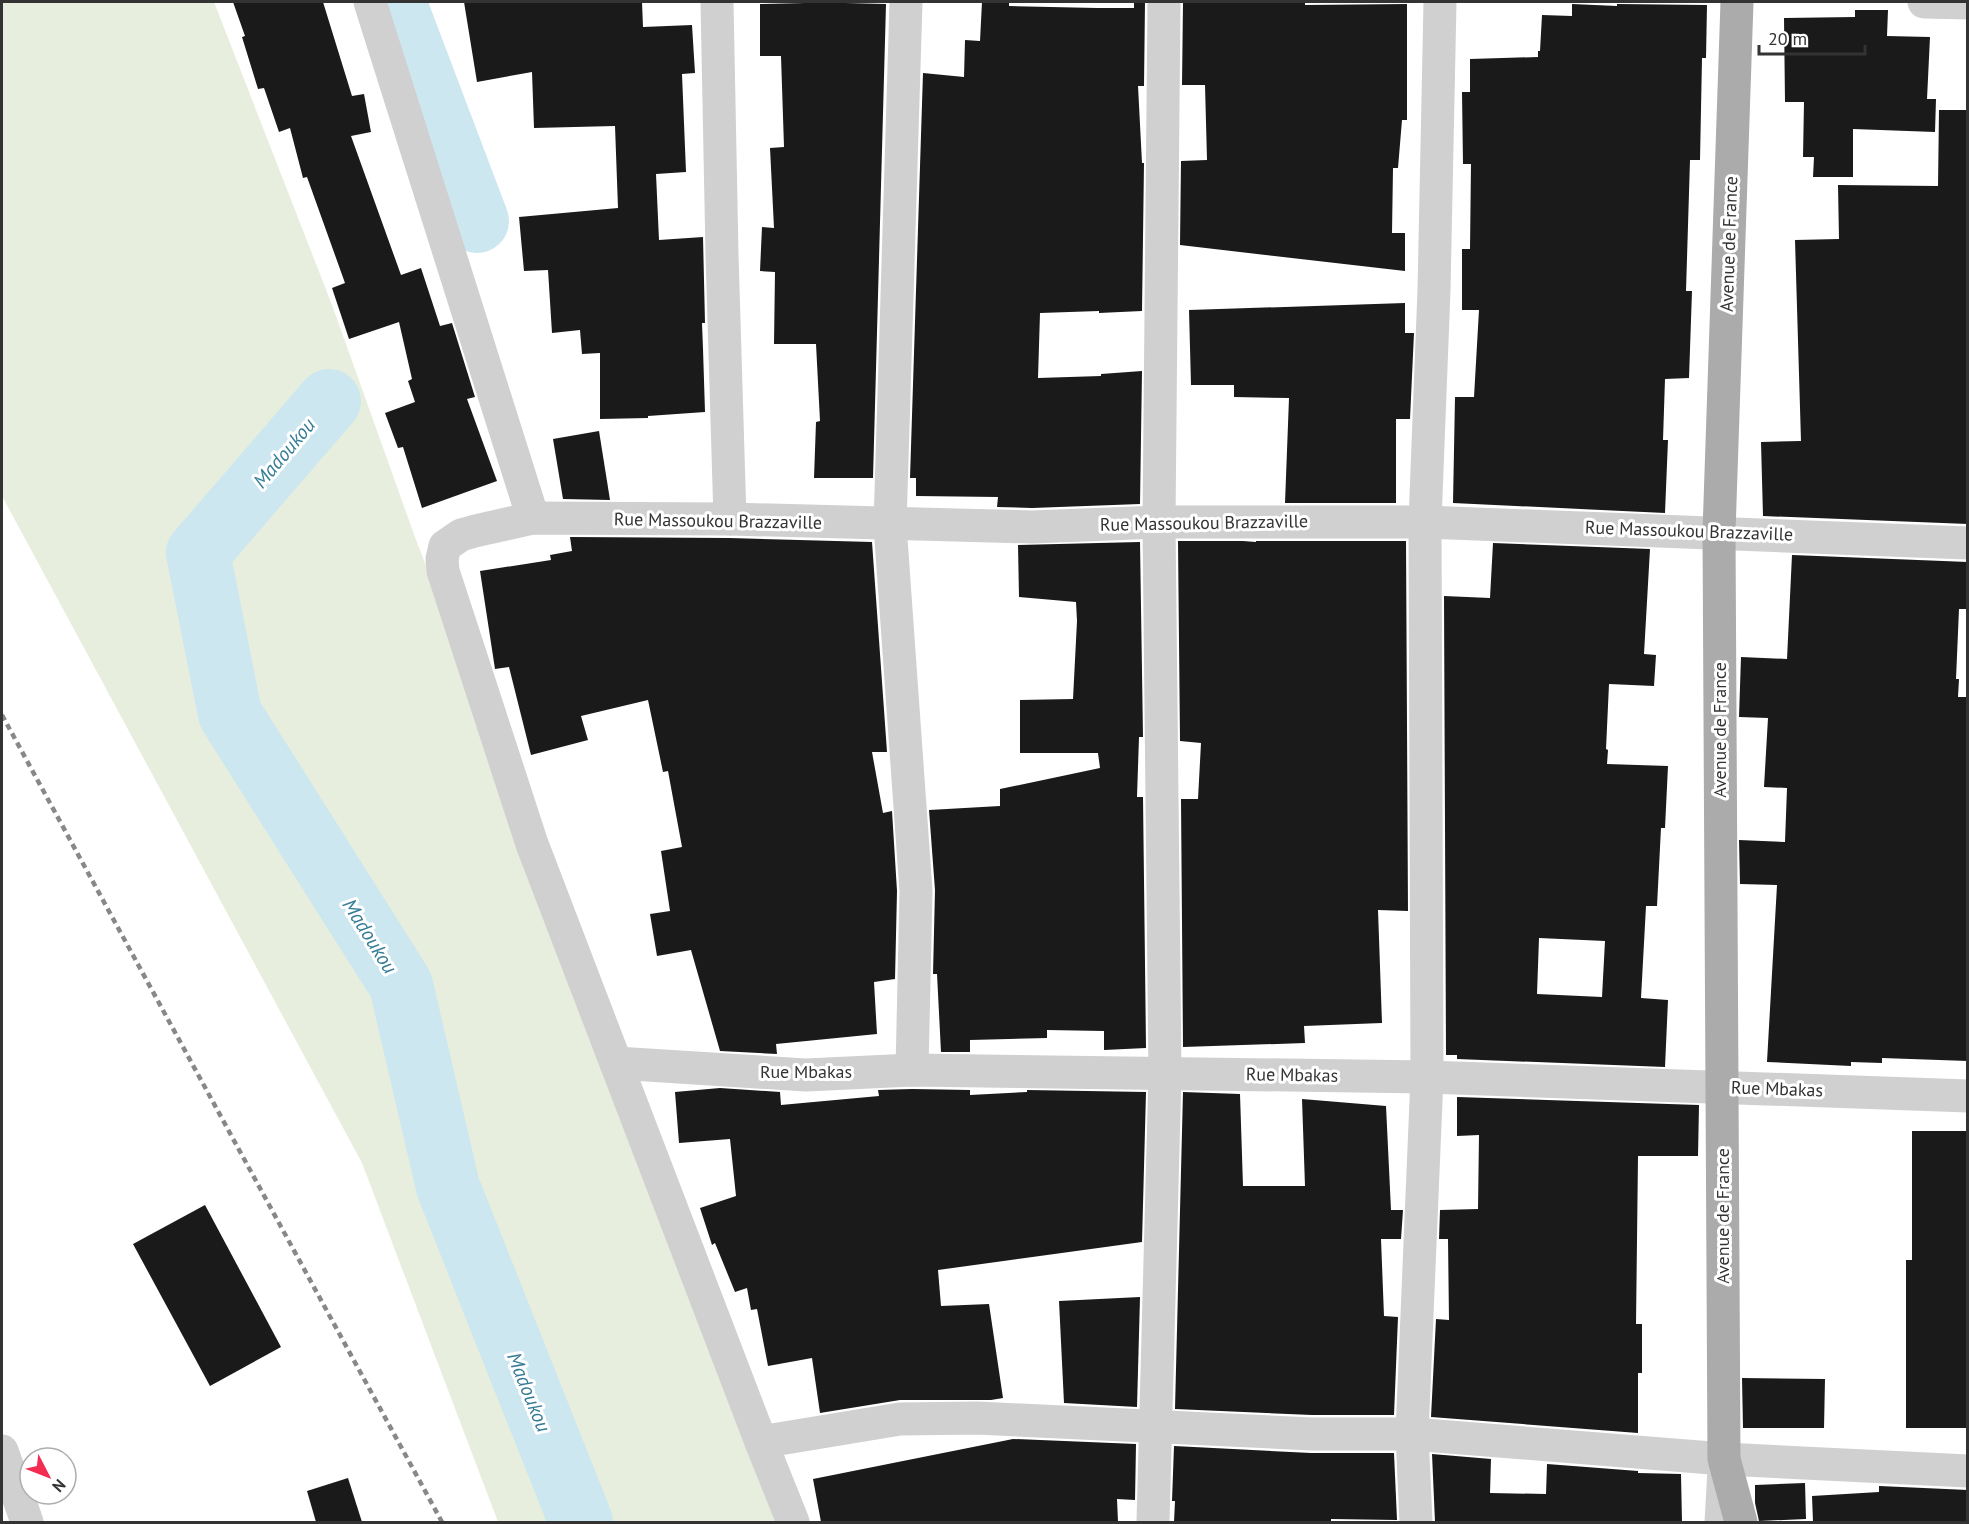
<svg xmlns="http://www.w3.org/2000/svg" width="1969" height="1524" font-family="'PT Sans',sans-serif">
	<rect width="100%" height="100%" fill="#fff"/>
	<path fill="#e8eede" d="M2 2H214L332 305 415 537 761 1442 793 1522H498L362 1163 2 496Z"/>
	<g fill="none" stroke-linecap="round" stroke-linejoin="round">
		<g stroke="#cce7f0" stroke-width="64">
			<path d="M394 2 477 221"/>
			<path d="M329 401 198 553 230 714 401 985 448 1187 581 1522"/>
		</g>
	</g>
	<g fill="#1a1a1a" fill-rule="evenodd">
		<path d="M233 2H323L352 96 364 94 371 132 351 136 401 275 421 268 440 326 452 323 475 397 467 399 497 481 422 508 403 447 398 448 385 413 415 402 408 381 412 379 399 322 349 339 332 288 345 283 307 177 303 178 290 128 279 132 264 88 258 89 242 37 245 36Z"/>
		<path d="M464 2H642L643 27 692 25 695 73 682 74 686 172 656 174 659 240 703 237 705 323H702L703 349 705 412 648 416V418L600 419V353L582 354 580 330 552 333 548 270 524 271 519 217 618 208 615 126 534 128 532 72 477 82Z"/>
		<path d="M805 2 886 4 873 478H814L816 422 820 421 816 344H774L775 272 760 271 762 227 774 228 770 148 784 147 781 56H760V4L805 3Z"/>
		<path d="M982 2H1009V6L1097 8H1134V2H1145L1144 86H1138L1142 163H1144L1142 311 1099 313V311L1040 313 1038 378 1101 376V374L1142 371 1140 504 1032 508 997 507 998 497 916 496V478H910L923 73 964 77 965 40 980 41Z"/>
		<path d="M1183 2H1305V5L1407 4V120H1402L1398 168H1393L1392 233H1405V271L1180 245 1181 161 1207 160 1205 85H1182Z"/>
		<path d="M1572 4 1617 6V4L1707 5 1706 58H1702L1700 160H1690L1686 291H1692L1689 378 1665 379 1663 440H1668L1665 513 1453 503 1455 397H1474L1479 310H1462V249H1470L1471 164H1463L1462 92H1470V59L1538 57V51H1540L1542 15 1572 16Z"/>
		<path d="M1855 10H1888L1887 36 1930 37 1927 99H1936L1935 132 1853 129V177H1813L1814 157H1803L1804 102H1785L1784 18 1855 17Z"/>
		<path d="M1939 110H1968V524L1763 516 1761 442 1801 441 1795 240 1839 239 1838 185 1938 186Z"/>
		<path d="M1405 303V333H1414L1410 419H1396V503H1285L1289 398 1234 397V385H1191L1189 310Z"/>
		<path d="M599 431 610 500 563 499 553 439Z"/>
		<path d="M570 537 730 538 872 542 887 752H872L883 813 892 811 897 891 895 979 874 982 877 1034 776 1044 777 1054 720 1051 691 950 657 956 650 914 670 911 661 851 682 847 668 771 663 772 648 700 581 716 588 740 531 755 509 667 495 669 480 571 551 560 550 555 572 551Z"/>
		<path d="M1178 541H1243L1256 542V541H1406L1408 911 1378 910 1382 1023 1304 1026 1305 1043 1183 1047 1181 799H1198L1201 743 1180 741Z"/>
		<path d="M1140 542 1143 737H1139L1137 797H1143L1146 1048 1104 1050V1031L1047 1030V1038L970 1040V1052H941L937 974H933L935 890 929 810 1000 806V789L1100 768 1098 753H1020V700L1073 699 1077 621 1076 602 1019 597 1018 545Z"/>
		<path d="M1493 543 1650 549 1644 654 1656 655 1654 686 1609 684 1606 749 1608 750 1607 764 1668 766 1665 828H1661L1657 906H1646L1641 998 1668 1000 1665 1067 1457 1059V1055H1446L1444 596 1490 598ZM1539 938 1605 941 1602 997 1537 994Z"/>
		<path d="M1792 555 1968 562V609H1959L1956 679H1959L1958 697H1968V1061L1882 1058V1063L1851 1062V1066L1767 1062 1777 885 1740 884 1739 840 1785 842 1787 788 1764 787 1768 718 1739 717 1741 657 1787 659Z"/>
		<path d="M720 1088 780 1092 781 1105 879 1096 878 1090 912 1089 970 1090V1095L1027 1092V1090L1146 1092 1142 1242 938 1270 941 1306 989 1304 1003 1398 991 1400H900L820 1413 812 1358 768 1366 757 1309 751 1310 747 1288 735 1292 715 1243 712 1245 700 1208 736 1196 730 1139 679 1143 675 1092Z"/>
		<path d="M1183 1092 1240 1094 1243 1186H1305L1302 1099 1386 1106 1391 1210H1403L1401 1239H1381L1384 1316 1398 1317 1394 1415H1312L1175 1409Z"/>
		<path d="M1457 1097 1699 1105 1698 1156H1638L1636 1324H1642V1373H1638V1433L1431 1417 1436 1319 1449 1320 1448 1239H1439L1440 1210 1478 1209 1479 1135 1457 1136Z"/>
		<path d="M1912 1131H1968V1428H1906V1260H1912Z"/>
		<path d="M205 1205 281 1347 210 1386 133 1244Z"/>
		<path d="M1140 1297 1137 1407 1064 1403 1059 1301Z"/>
		<path d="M1742 1378 1825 1379 1824 1428H1743Z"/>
		<path d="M1013 1439 1136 1444 1135 1500 1117 1499 1118 1522H821L813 1479Z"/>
		<path d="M1174 1446 1311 1453H1394L1397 1520 1331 1519V1522L1278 1521V1522H1174L1175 1501H1172Z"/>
		<path d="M1432 1454 1491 1459 1490 1493 1546 1494 1547 1464 1638 1471V1473L1681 1474 1682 1522H1435Z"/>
		<path d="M348 1478 362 1522H316L307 1491Z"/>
		<path d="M1805 1483 1806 1519 1759 1521 1755 1503V1485Z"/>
		<path d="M1879 1486 1968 1490V1522H1813L1812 1496 1879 1492Z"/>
	</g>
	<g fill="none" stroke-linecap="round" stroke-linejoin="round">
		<g stroke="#d0d0d0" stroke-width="33">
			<path d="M370 2 533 518"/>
			<path d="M717 2 722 254 730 519"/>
			<path d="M906 2 890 525 916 891 912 1070"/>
			<path d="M1924 2 1968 3"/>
			<path d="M616 1063 806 1075 912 1070 1427 1077 1968 1096"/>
			<path d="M761 1442 900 1419 977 1418 1312 1434H1412L1724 1459 1968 1471"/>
			<path d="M2 1451 27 1522"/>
			<path d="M793 1522 761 1442 532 844 443 571 442 559 445 546 461 535 475 531 533 518 730 519 1032 527 1159 522H1425L1968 543"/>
			<path d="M1153 1522 1165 1074 1159 522 1164 2"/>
			<path d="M1416 1522 1412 1434 1427 1077 1425 522 1434 290 1440 2"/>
			<path d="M1721 1522 1724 1470"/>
		</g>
		<path stroke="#ababab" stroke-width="33" d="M1737 2 1719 532 1724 1459 1741 1522"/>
		<path stroke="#888" stroke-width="4.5" stroke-dasharray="6 4.5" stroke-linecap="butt" d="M2 715 442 1522"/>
	</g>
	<g text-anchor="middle" stroke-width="6" stroke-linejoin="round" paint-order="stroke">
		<g font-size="18" fill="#333" stroke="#fff">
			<text transform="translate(1729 244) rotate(-88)" y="6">Avenue de France</text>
			<text transform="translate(718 521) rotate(1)" y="6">Rue Massoukou Brazzaville</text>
			<text transform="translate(1204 523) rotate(-1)" y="6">Rue Massoukou Brazzaville</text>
			<text transform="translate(1689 531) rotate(2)" y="6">Rue Massoukou Brazzaville</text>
			<text transform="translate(1720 730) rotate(-90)" y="6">Avenue de France</text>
			<text x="806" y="1078">Rue Mbakas</text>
			<text transform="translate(1292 1075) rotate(1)" y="6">Rue Mbakas</text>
			<text transform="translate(1777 1089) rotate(2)" y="6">Rue Mbakas</text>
			<text transform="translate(1723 1216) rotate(-90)" y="6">Avenue de France</text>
		</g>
		<g font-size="20" font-style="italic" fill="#367c96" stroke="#fff">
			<text transform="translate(284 453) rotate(-50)" y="7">Madoukou</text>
			<text transform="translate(370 936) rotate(58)" y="7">Madoukou</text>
			<text transform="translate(529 1392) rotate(68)" y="7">Madoukou</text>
		</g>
	</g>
	<rect width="1969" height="1524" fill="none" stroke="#333333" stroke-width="6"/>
	<g transform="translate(48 1476) rotate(132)"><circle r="28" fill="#ffffff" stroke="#adadad" stroke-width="1.5"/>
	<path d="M0-4.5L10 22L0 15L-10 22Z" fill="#f32c52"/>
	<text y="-9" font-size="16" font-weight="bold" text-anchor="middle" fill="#333333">N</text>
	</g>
	<path d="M1759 45v9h106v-9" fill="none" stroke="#333333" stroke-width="3"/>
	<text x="1768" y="45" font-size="18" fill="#333333" stroke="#ffffff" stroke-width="4.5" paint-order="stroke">20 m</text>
</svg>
